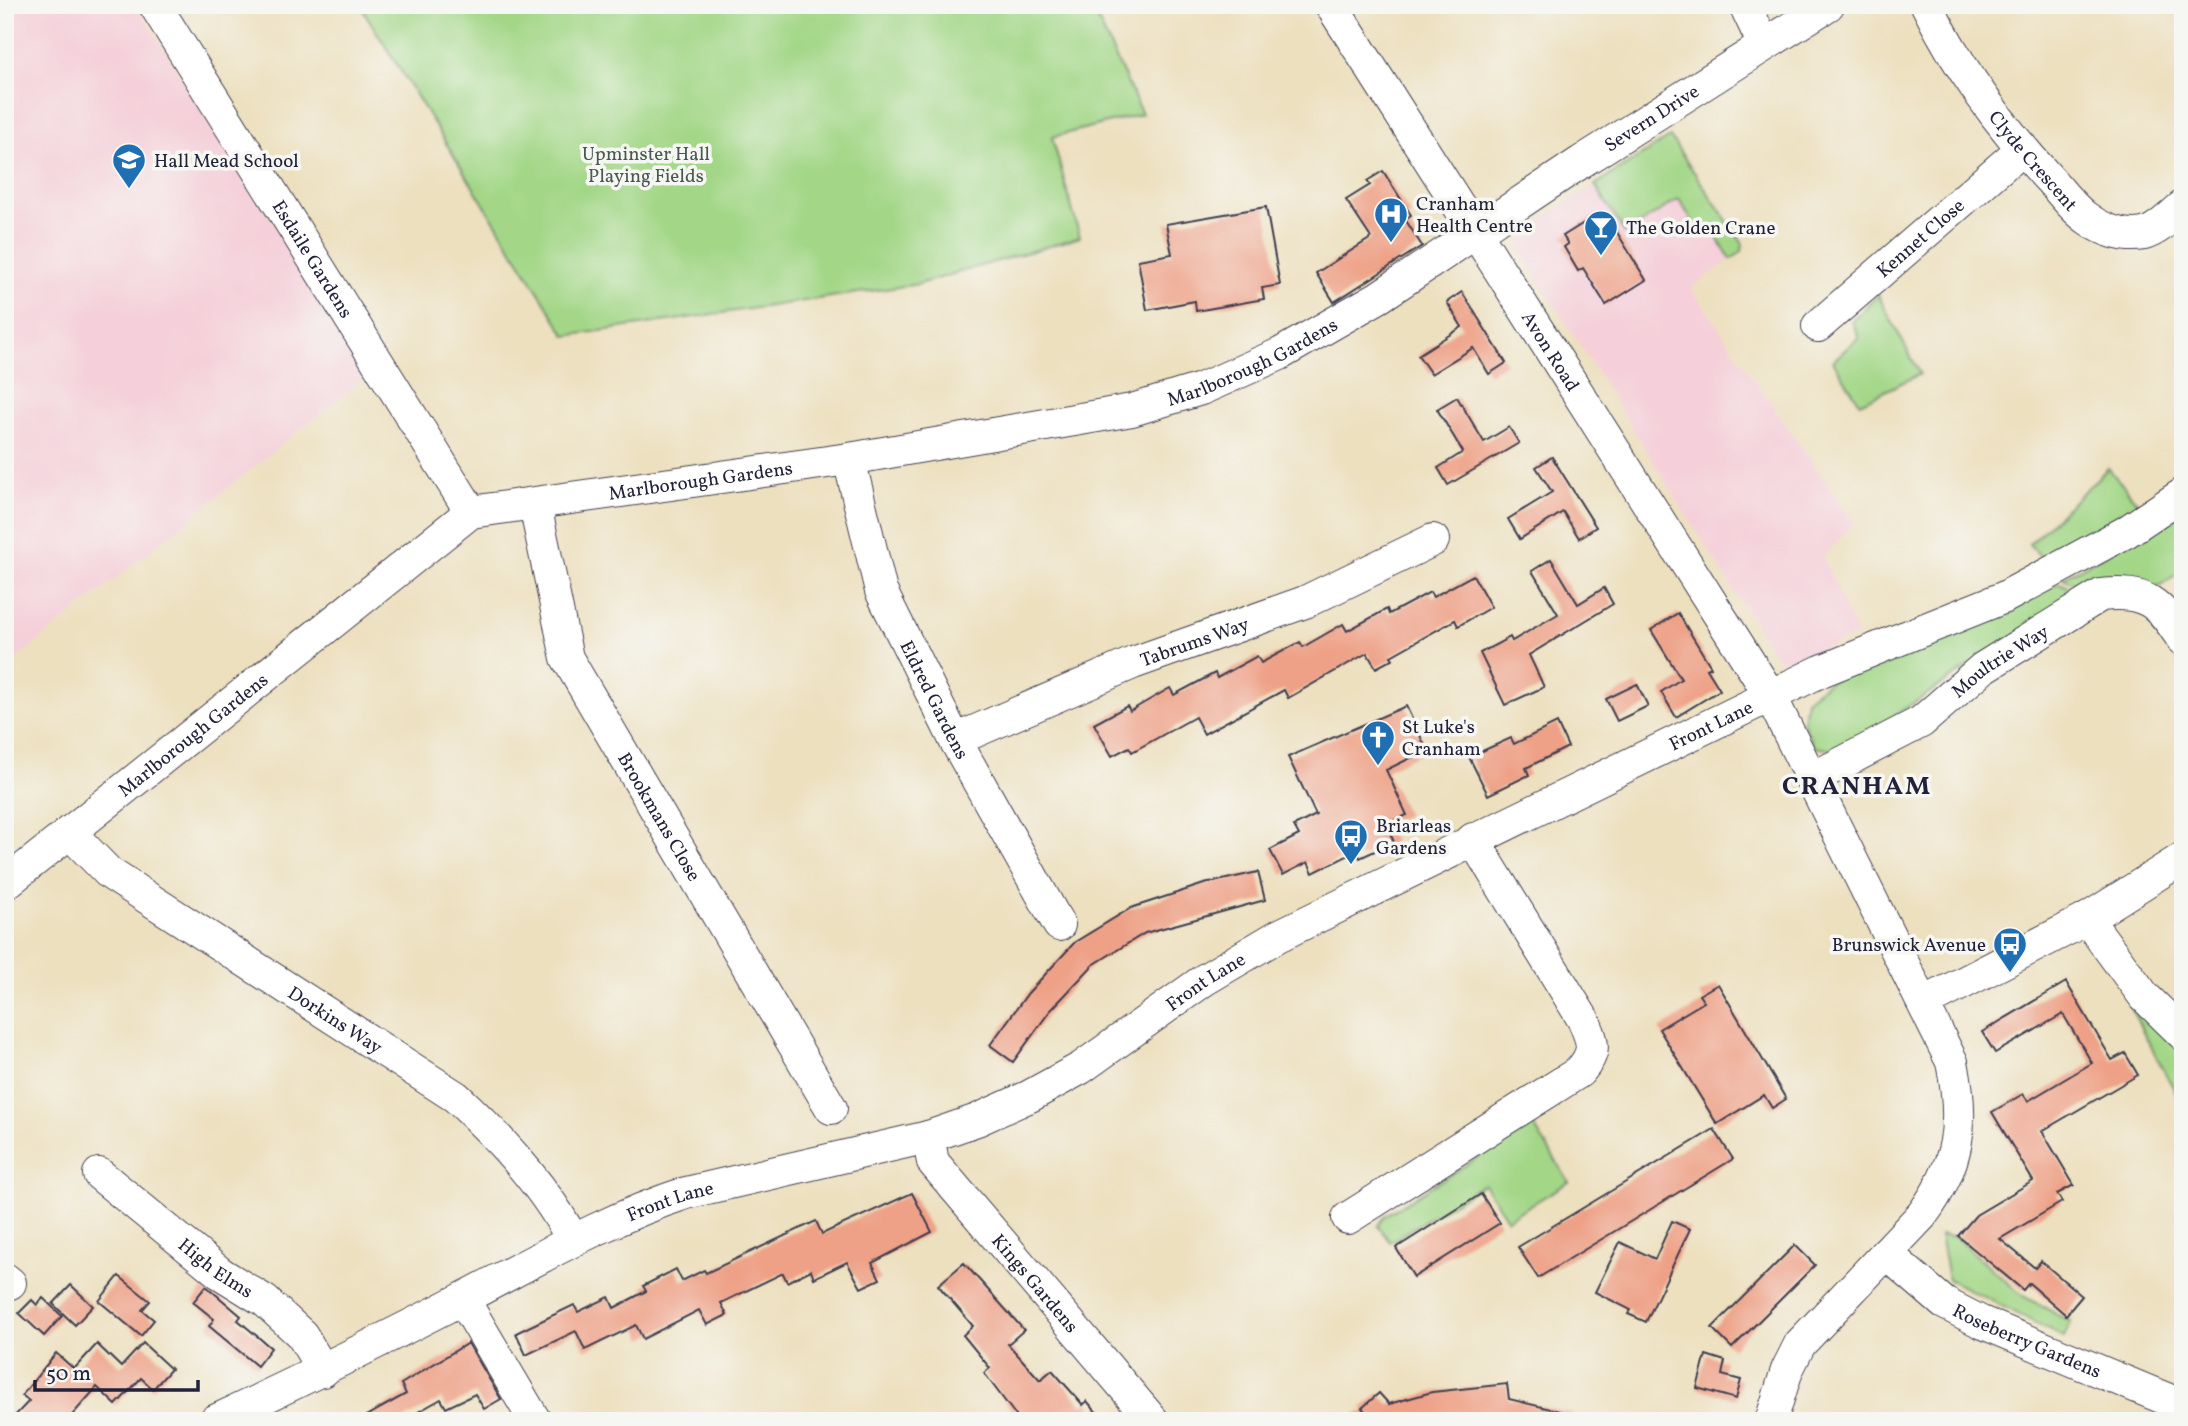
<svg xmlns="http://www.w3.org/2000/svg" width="2188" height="1426" font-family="Vollkorn,serif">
	<rect width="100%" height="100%" fill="#f6f6f2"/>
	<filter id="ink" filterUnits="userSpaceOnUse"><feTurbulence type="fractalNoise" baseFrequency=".0143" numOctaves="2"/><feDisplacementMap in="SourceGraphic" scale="14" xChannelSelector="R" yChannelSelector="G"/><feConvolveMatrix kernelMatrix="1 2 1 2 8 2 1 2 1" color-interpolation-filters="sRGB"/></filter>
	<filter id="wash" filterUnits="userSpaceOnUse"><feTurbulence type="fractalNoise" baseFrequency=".00686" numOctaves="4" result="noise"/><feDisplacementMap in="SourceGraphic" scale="28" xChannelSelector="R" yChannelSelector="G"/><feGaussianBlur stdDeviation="1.57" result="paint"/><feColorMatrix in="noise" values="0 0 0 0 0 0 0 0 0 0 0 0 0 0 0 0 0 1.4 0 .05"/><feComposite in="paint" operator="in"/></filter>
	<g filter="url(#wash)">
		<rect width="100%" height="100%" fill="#ede0bf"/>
		<g fill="#f5cfd9">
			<path d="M5 5H136L369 374 5 668Z"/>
			<path d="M1670 137 1743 244 1742 252 1691 288 1854 523 1823 557 1857 635 1796 659H1777L1519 248 1524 231Z"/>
		</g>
		<g fill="#a3d787" stroke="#627c61" stroke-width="2">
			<path d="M360 5H1091L1142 114 1052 137 1080 237 919 284 566 336Z"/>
			<path d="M1670 137 1743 244 1742 252 1731 259 1712 231 1701 236 1679 199 1625 233 1595 185Z"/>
			<path d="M1878 295 1920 374 1860 403 1833 361 1859 337 1852 321Z"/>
			<path d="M2108 468 2139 504 2042 558 2029 544Z"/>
			<path d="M2183 510V571L2155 588C2130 577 2110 577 2085 588L2063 578Z"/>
			<path d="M2059 583 2083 593C2000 644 1921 700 1839 751L1814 747 1803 722 1806 700 1828 682Z"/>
			<path d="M2132 1003 2183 1053V1106L2129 1005Z"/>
			<path d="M1532 1123 1569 1182 1507 1219 1484 1184 1390 1242 1378 1226 1383 1217Z"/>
			<path d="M1940 1235 1955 1237 2023 1296 2071 1322 2064 1337 1948 1279Z"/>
		</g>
		<g id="blocks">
			<g fill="#eea187">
				<path d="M1383 171 1411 215 1405 219 1422 246 1334 302 1316 273 1371 238 1346 200 1370 185 1367 181Z"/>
				<path d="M1266 207 1280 285 1262 288 1264 299 1196 311 1195 301 1147 310 1138 260 1172 254 1166 224Z"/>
				<path d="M1595 216 1598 222 1607 216 1646 280 1606 305 1583 268 1578 271 1564 247 1568 244 1563 236Z"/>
				<path d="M1462 292 1506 363 1489 374 1473 348 1431 374 1418 355 1462 327 1447 302Z"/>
				<path d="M1457 397 1484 442 1509 427 1519 443 1448 485 1438 468 1463 452 1437 409Z"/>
				<path d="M1552 457 1596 527 1579 538 1563 512 1520 539 1508 519 1552 492 1536 467Z"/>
				<path d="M1551 559 1578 604 1604 588 1613 604 1529 655 1544 687 1505 705 1480 653 1510 637 1512 641 1558 614 1532 571Z"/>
				<path d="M1473 575 1491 607 1458 626 1455 620 1391 656 1393 659 1376 668 1367 653 1288 698 1284 690 1204 734 1195 717 1132 752 1129 747 1112 756 1094 724 1127 706 1130 711 1170 688 1174 695 1215 673 1217 678 1257 656 1261 663 1300 642 1303 647 1343 624 1347 631 1387 609 1389 614 1430 592 1433 597Z"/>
				<path d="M1678 613 1711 667 1707 669 1720 690 1676 717 1661 692 1681 679 1651 630Z"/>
				<path d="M1637 684 1648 706 1617 721 1606 699Z"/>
				<path d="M1406 706 1427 750 1386 770 1407 815 1386 824 1394 842 1360 858 1357 851 1313 873 1308 862 1283 875 1270 850 1299 835 1294 826 1316 815 1288 757Z"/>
				<path d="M1557 723 1568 747 1526 768 1529 775 1488 795 1469 757 1511 738 1514 744Z"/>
				<path d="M1258 872 1265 900 1145 933 1093 965 1050 1011 1013 1062 990 1045 1028 993 1075 942 1131 908 1204 884Z"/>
				<path d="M2066 982 2112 1060 2125 1053 2138 1075 2042 1131 2074 1185 2057 1194 2062 1202 2000 1239 2035 1268 2041 1261 2082 1296 2066 1315 2029 1283 2023 1290 1958 1236 1976 1215 2033 1181 1992 1112 2023 1094 2028 1101 2092 1063 2063 1014 1995 1053 1982 1032Z"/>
				<path d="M1718 984 1786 1099 1772 1108 1764 1095 1717 1124 1659 1029 1704 1002 1699 995Z"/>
				<path d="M1714 1129 1733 1159 1538 1278 1518 1247Z"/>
				<path d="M912 1193 932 1232 872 1263 880 1279 861 1288 847 1262 814 1278 811 1270 787 1282 783 1273 721 1303 727 1315 707 1325 699 1310 643 1339 636 1325 585 1350 576 1331 526 1355 516 1333 574 1305 578 1312 609 1297 614 1308 646 1291 643 1286 676 1269 682 1281 704 1270 706 1273 816 1221 822 1234Z"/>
				<path d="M1481 1194 1500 1223 1414 1277 1396 1248Z"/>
				<path d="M1672 1221 1690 1229 1646 1322 1628 1314 1631 1310 1595 1292 1620 1242 1655 1259Z"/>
				<path d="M1795 1245 1815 1265 1732 1348 1712 1328Z"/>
				<path d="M964 1263 1024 1330 1008 1344 1040 1380 1052 1370 1083 1405 1087 1401 1104 1421H1020L984 1373 990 1368 963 1335 973 1326 938 1285Z"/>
				<path d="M119 1276 150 1301 142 1310 154 1320 141 1336 99 1301Z"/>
				<path d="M71 1285 93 1306 75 1325 53 1304Z"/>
				<path d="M206 1286 241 1316 238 1320 271 1348 257 1366 209 1326 214 1319 193 1302Z"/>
				<path d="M43 1298 62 1316 44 1336 19 1313 32 1300 37 1305Z"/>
				<path d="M143 1343 171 1369 153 1389 141 1378 116 1405 97 1387 67 1421H10L29 1401 22 1395 56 1353 74 1369 97 1344 121 1367Z"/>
				<path d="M468 1343 501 1399 484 1409 475 1394 446 1408 441 1399 402 1421H357L406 1394 401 1384Z"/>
				<path d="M1706 1355 1725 1361 1722 1375 1741 1380 1736 1399 1697 1388Z"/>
				<path d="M1507 1384 1509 1399 1572 1414 1571 1421H1350L1349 1416 1365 1411 1362 1408 1379 1393 1389 1404 1432 1392Z"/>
			</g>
		</g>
	</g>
	<g filter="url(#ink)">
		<use href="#blocks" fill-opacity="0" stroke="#403e4f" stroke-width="2"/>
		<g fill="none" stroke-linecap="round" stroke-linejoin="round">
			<g stroke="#403e4f" stroke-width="34">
				<g id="minor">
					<path id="s1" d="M155 5 471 512"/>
					<path id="s2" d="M1331 5 1770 695 1952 1062C1965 1123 1959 1165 1922 1215L1800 1344 1787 1370 1771 1421"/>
					<path d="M1745 5 1764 45"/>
					<path id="s3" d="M1927 5C1959 70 2002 128 2051 181 2062 193 2074 210 2088 219 2103 230 2124 238 2144 234 2159 230 2171 216 2183 206"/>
					<path id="s4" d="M1818 326 2022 149"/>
					<path id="s5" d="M849 459 881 591 955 740 1059 925"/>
					<path id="s6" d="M535 505 567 658 831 1108"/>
					<path id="s7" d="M955 740 1133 663 1305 602 1433 540"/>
					<path id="s8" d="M1811 779 1921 722 1983 668 2101 595C2147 590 2159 603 2183 640"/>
					<path id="s9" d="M69 832 109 873 456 1097C500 1138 545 1186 572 1239"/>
					<path id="s10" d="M5 884 471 512 849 459 1132 410 1201 389 1280 354 1379 297 1581 162 1828 5"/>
					<path d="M2087 919 2144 996 2183 1034"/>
					<path d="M1924 1003 2087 919 2183 858"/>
					<path id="s11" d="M928 1137 933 1162 1153 1421"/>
					<path id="s12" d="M99 1174 220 1273 265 1301 302 1335 323 1371"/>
					<path d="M1348 1218 1579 1072C1597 1052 1594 1043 1583 1019L1473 839"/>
					<path id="s13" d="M1886 1253 1944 1303 1981 1322 2183 1406"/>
					<path d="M5 1279 10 1283"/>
					<path d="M463 1299 535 1421"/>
					<path id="s14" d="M215 1421C298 1382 379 1342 460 1300 535 1261 606 1219 686 1193L928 1137 977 1120 1030 1096 1081 1068 1204 980 1278 936 1821 671 2005 597 2126 532 2183 494"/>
				</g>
			</g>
			<use href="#minor" stroke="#fff" stroke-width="32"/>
		</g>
	</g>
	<defs>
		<g id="school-pin" transform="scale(1.75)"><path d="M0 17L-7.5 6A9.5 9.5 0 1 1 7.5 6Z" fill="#1f6fb2" stroke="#f6f6f2"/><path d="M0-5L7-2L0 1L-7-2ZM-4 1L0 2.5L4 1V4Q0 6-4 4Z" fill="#fff"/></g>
		<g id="hospital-pin" transform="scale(1.75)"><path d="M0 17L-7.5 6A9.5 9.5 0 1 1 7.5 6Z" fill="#1f6fb2" stroke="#f6f6f2"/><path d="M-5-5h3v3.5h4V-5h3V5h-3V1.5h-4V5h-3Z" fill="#fff"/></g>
		<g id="bar-pin" transform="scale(1.75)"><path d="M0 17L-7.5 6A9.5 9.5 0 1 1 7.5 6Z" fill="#1f6fb2" stroke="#f6f6f2"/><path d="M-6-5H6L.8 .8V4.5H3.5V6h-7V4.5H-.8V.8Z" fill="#fff"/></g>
		<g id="church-pin" transform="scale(1.75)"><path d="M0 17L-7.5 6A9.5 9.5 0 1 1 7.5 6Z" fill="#1f6fb2" stroke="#f6f6f2"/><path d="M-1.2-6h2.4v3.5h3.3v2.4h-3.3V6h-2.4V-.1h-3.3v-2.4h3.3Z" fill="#fff"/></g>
		<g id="bus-pin" transform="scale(1.75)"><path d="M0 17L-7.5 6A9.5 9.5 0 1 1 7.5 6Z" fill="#1f6fb2" stroke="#f6f6f2"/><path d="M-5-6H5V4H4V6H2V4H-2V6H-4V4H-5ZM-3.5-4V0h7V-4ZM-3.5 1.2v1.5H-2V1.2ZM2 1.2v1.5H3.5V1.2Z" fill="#fff"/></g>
	</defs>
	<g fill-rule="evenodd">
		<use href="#school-pin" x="129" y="160"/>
		<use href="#hospital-pin" x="1391" y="214"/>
		<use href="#bar-pin" x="1601" y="227"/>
		<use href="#church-pin" x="1378" y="737"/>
		<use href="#bus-pin" x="1351" y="836"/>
		<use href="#bus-pin" x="2010" y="944"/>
	</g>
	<g text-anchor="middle" stroke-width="7" stroke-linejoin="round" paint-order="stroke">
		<g font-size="19" fill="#22223b" stroke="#f6f6f2">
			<text dy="7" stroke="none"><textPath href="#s10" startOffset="1864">Severn Drive</textPath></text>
			<text dy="7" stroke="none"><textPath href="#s3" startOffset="189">Clyde Crescent</textPath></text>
			<text dy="7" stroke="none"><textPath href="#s4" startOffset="135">Kennet Close</textPath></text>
			<text dy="7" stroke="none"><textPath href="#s1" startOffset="299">Esdaile Gardens</textPath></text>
			<text dy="7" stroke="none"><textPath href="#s2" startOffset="410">Avon Road</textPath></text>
			<text dy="7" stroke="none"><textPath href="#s10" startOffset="1395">Marlborough Gardens</textPath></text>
			<text dy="7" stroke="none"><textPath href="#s10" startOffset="828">Marlborough Gardens</textPath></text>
			<text dy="7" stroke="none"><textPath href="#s7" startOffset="259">Tabrums Way</textPath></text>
			<text dy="7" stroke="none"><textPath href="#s8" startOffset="224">Moultrie Way</textPath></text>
			<text dy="7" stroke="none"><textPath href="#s5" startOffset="257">Eldred Gardens</textPath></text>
			<text dy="7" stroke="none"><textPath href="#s14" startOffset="1659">Front Lane</textPath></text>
			<text dy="7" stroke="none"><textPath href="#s10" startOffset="240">Marlborough Gardens</textPath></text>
			<text dy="7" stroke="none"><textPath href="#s6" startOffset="340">Brookmans Close</textPath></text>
			<text dy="7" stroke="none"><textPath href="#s14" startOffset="1092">Front Lane</textPath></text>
			<text dy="7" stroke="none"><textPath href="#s9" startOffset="327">Dorkins Way</textPath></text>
			<text dy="7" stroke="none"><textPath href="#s14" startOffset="506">Front Lane</textPath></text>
			<text dy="7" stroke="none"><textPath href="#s12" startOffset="150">High Elms</textPath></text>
			<text dy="7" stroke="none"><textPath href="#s11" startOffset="184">Kings Gardens</textPath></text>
			<text dy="7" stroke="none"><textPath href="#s13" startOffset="168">Roseberry Gardens</textPath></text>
		</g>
		<g font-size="19" fill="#495852" stroke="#f6f6f2">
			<text x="646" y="160">Upminster Hall<tspan x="646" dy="22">Playing Fields</tspan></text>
		</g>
		<g font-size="19" fill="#22223b" stroke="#f6f6f2" text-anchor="start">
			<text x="154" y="167">Hall Mead School</text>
			<text x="1416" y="210">Cranham<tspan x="1416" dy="22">Health Centre</tspan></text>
			<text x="1626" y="234">The Golden Crane</text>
			<text x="1402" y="733">St Luke's<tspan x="1402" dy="22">Cranham</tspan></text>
			<text x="1376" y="832">Briarleas<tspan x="1376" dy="22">Gardens</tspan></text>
			<text x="1986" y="951" text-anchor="end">Brunswick Avenue</text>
		</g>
		<g font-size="26" font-weight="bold" letter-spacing="2" fill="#22223b" stroke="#f6f6f2">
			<text x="1857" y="794">CRANHAM</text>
		</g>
	</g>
	<rect width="2188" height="1426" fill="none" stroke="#f6f6f2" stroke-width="28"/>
	<path d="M35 1380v10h163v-10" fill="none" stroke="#22223b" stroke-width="3.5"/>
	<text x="46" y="1380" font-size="21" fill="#22223b" stroke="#f6f6f2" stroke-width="5" paint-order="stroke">50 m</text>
</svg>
